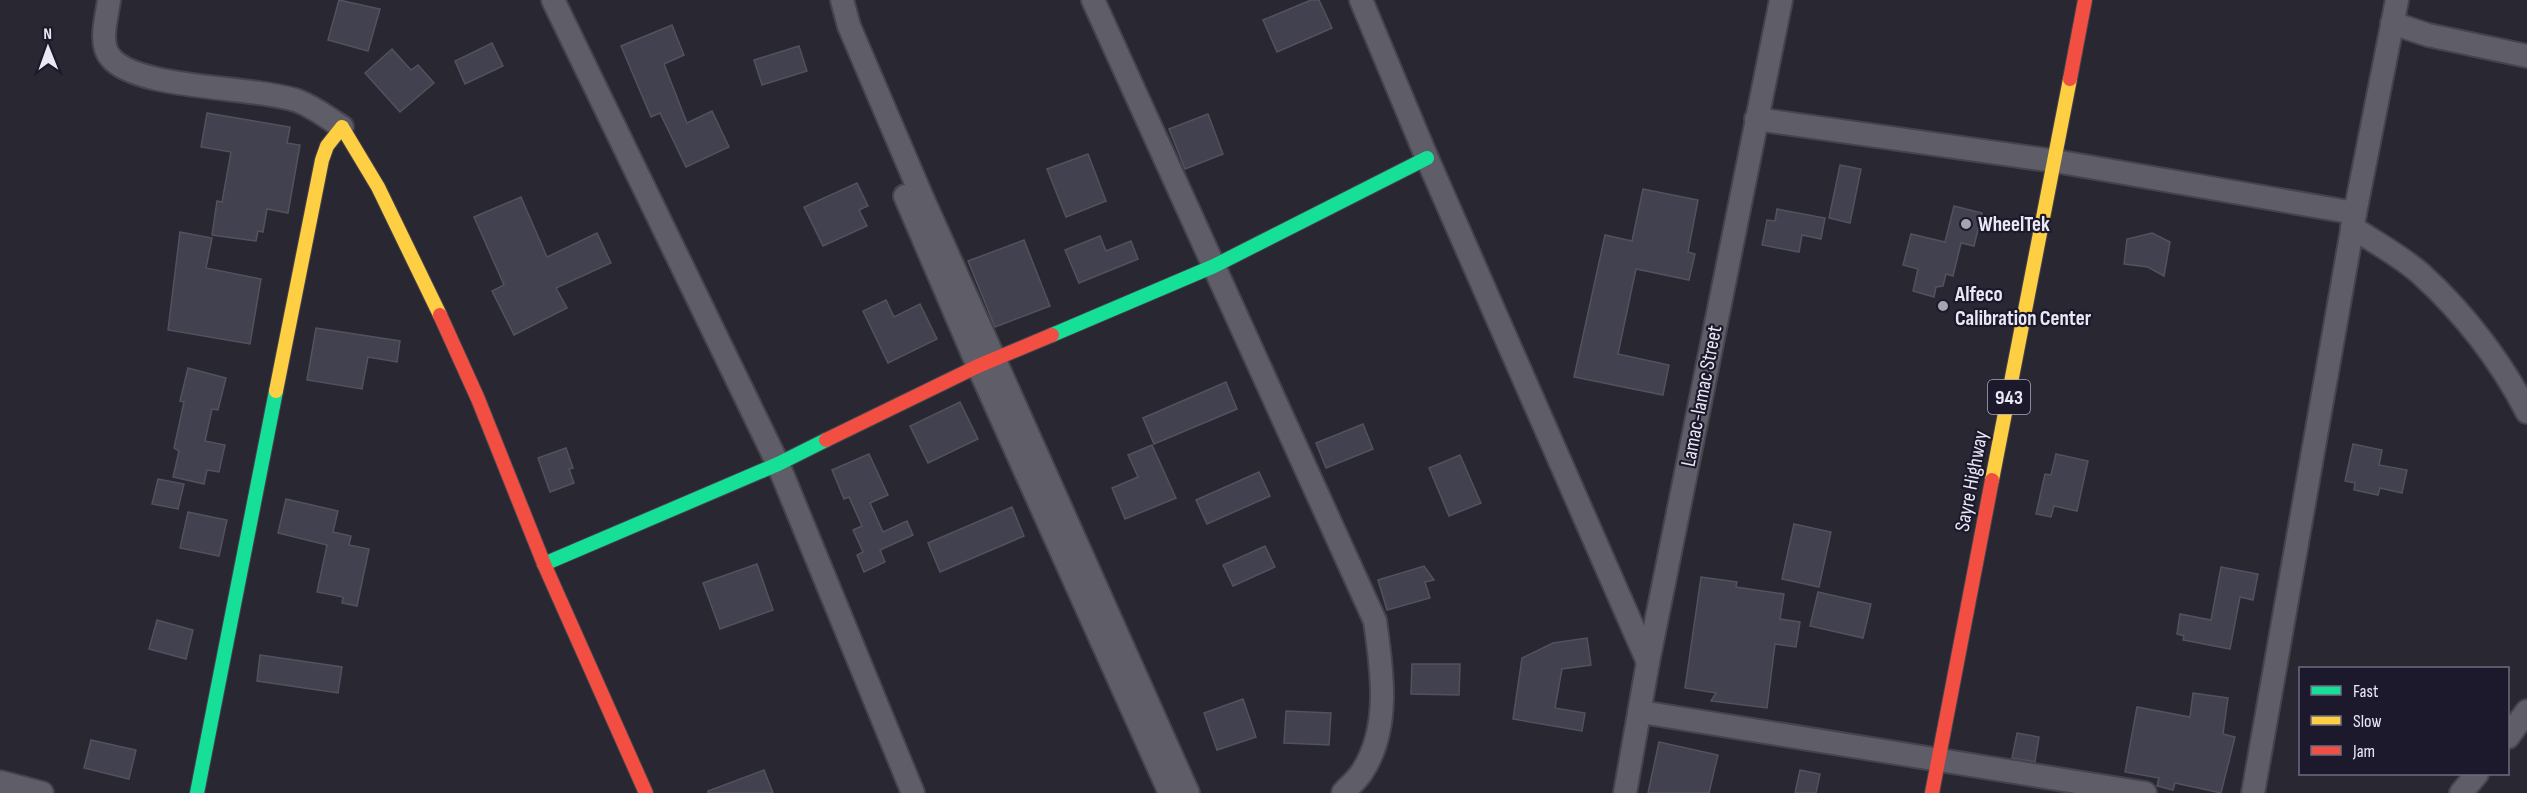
<svg xmlns="http://www.w3.org/2000/svg" width="2527" height="793" font-family="'Sofia Sans Condensed',sans-serif">
	<rect width="100%" height="100%" fill="#282732"/>
	<g fill="#42414f" stroke="#53525c" stroke-width="1.5">
		<path d="M339 0 380 9 368 51 328 40Z"/>
		<path d="M1311 0H1319L1332 28 1277 52 1263 20Z"/>
		<path d="M672 25 684 55 664 64 687 123 712 111 729 147 686 167 660 113 651 117 621 46Z"/>
		<path d="M492 43 503 66 465 84 455 61Z"/>
		<path d="M799 46 807 71 762 85 754 60Z"/>
		<path d="M392 49 411 70 418 65 434 83 400 112 365 73Z"/>
		<path d="M207 113 290 127 287 143 300 145 288 213 267 209 263 232 258 231 256 241 212 235 217 201 222 202 231 152 201 147Z"/>
		<path d="M1208 114 1223 154 1185 169 1169 129Z"/>
		<path d="M1088 154 1106 201 1066 217 1047 169Z"/>
		<path d="M1840 165 1861 169 1850 223 1829 218Z"/>
		<path d="M857 183 868 206 859 210 867 226 823 246 804 207Z"/>
		<path d="M1643 189 1698 200 1688 252 1695 254 1689 280 1636 269 1618 354 1669 365 1663 395 1574 377 1605 235 1632 241Z"/>
		<path d="M521 197 547 257 597 233 611 263 556 288 567 308 514 335 492 291 504 285 474 217Z"/>
		<path d="M1954 206 1982 213 1974 246 1961 243 1953 276 1946 274 1943 286 1936 287 1934 297 1913 291 1918 269 1903 265 1911 234 1945 242Z"/>
		<path d="M1777 209 1825 218 1821 239 1802 235 1799 252 1762 245 1767 220 1775 221Z"/>
		<path d="M180 232 212 238 206 268 261 279 250 344 168 330Z"/>
		<path d="M2152 233 2170 242 2164 276 2148 267 2124 264 2127 239Z"/>
		<path d="M1100 236 1106 251 1131 241 1138 259 1079 283 1065 250Z"/>
		<path d="M1024 240 1050 306 995 327 968 261Z"/>
		<path d="M886 300 894 317 920 304 937 339 888 363 863 311Z"/>
		<path d="M316 328 400 341 397 362 368 357 362 389 307 380Z"/>
		<path d="M188 368 226 378 218 410 212 409 205 441 225 445 219 472 207 470 204 484 173 477 179 451 174 448 184 402 180 401Z"/>
		<path d="M1226 382 1237 409 1154 444 1143 418Z"/>
		<path d="M960 402 978 439 928 463 910 426Z"/>
		<path d="M1363 424 1373 449 1326 468 1316 443Z"/>
		<path d="M2353 444 2382 450 2379 465 2407 470 2402 493 2380 488 2378 495 2354 490 2355 483 2345 481Z"/>
		<path d="M1152 445 1176 498 1125 519 1112 488 1138 477 1128 455Z"/>
		<path d="M566 448 573 468 569 469 574 483 550 492 538 458Z"/>
		<path d="M869 454 888 495 870 503 883 532 907 521 913 535 880 550 885 562 864 572 857 555 863 552 853 530 862 526 849 497 844 499 832 470Z"/>
		<path d="M2056 454 2088 461 2077 511 2054 506 2051 517 2036 514 2045 474 2051 475Z"/>
		<path d="M1460 455 1481 503 1449 516 1429 468Z"/>
		<path d="M1259 472 1270 496 1207 524 1196 500Z"/>
		<path d="M158 479 184 484 178 509 152 504Z"/>
		<path d="M286 499 338 511 333 532 351 536 349 545 369 549 357 606 342 603 343 597 317 592 327 545 278 533Z"/>
		<path d="M1012 507 1024 536 940 572 928 543Z"/>
		<path d="M188 512 227 520 219 556 180 548Z"/>
		<path d="M1794 524 1831 532 1819 587 1782 579Z"/>
		<path d="M1265 546 1275 567 1233 586 1223 565Z"/>
		<path d="M757 564 773 610 720 629 703 583Z"/>
		<path d="M1424 566 1434 580 1425 582 1430 598 1387 610 1378 580Z"/>
		<path d="M2221 567 2258 574 2253 600 2240 597 2230 649 2183 640 2184 636 2177 634 2180 614 2211 620Z"/>
		<path d="M1701 577 1737 582 1736 587 1784 594 1780 619 1800 622 1796 647 1775 644 1767 708 1711 701 1716 693 1685 688Z"/>
		<path d="M1818 592 1871 604 1863 638 1810 626Z"/>
		<path d="M157 620 193 630 186 659 149 649Z"/>
		<path d="M1587 638 1591 665 1562 669 1555 708 1585 713 1582 731 1513 719 1522 658 1553 643Z"/>
		<path d="M260 655 342 667 338 693 257 681Z"/>
		<path d="M1412 664H1460L1459 695 1411 694Z"/>
		<path d="M2193 693 2228 698 2223 734 2235 737 2221 793 2175 783 2173 790 2157 786 2159 778 2125 772 2137 707 2190 717Z"/>
		<path d="M1243 699 1256 737 1217 750 1204 713Z"/>
		<path d="M1286 711 1331 713 1329 745 1284 743Z"/>
		<path d="M2017 733 2039 737 2035 762 2012 758Z"/>
		<path d="M91 740 136 750 129 779 84 768Z"/>
		<path d="M1659 742 1718 755 1709 793H1648Z"/>
		<path d="M764 770 773 793H708V791Z"/>
		<path d="M1800 770 1820 774 1816 793H1795Z"/>
	</g>
	<g fill="none" stroke-linecap="round" stroke-linejoin="round">
		<g stroke="#45444d" stroke-width="26">
			<g id="street">
				<path d="M109 0C107 17 98 44 111 58 138 90 256 86 298 101 314 107 328 118 342 127"/>
				<path d="M553 0 778 464 913 793"/>
				<path d="M842 0 849 26 922 197 1188 793"/>
				<path d="M1093 0 1375 621C1382 669 1391 728 1362 772 1357 780 1349 786 1343 793"/>
				<path d="M1361 0 1427 158 1648 662"/>
				<path d="M2392 23 2428 35 2527 56"/>
				<path d="M1756 119 2055 161 2355 213"/>
				<path d="M905 196 978 366 1170 793"/>
				<path d="M2352 227C2374 242 2401 256 2421 274 2463 312 2501 361 2527 412"/>
				<path d="M1641 712 2145 793"/>
				<path d="M2508 737 2527 711"/>
				<path d="M0 782 42 793"/>
				<path d="M1625 793 1648 662 1781 0"/>
				<path d="M2253 793 2355 213 2397 0"/>
				<path d="M2461 793 2477 774"/>
			</g>
		</g>
		<g stroke="#45444d" stroke-width="16">
			<g id="fast">
				<path d="M1052 335 1214 266 1427 158"/>
				<path d="M544 564 778 464 826 440"/>
				<path d="M197 793 276 391"/>
			</g>
		</g>
		<g stroke="#45444d" stroke-width="16">
			<g id="slow">
				<path d="M276 391 322 160 327 146 342 127 378 187 440 315"/>
				<path d="M1992 480 2070 79"/>
			</g>
		</g>
		<g stroke="#45444d" stroke-width="16">
			<g id="jam">
				<path d="M2070 79 2085 0"/>
				<path d="M440 315 478 399 544 564 646 793"/>
				<path d="M826 440 978 366 1052 335"/>
				<path d="M1932 793 1992 480"/>
			</g>
		</g>
		<use href="#street" stroke="#5f5e68" stroke-width="22"/>
		<use href="#fast" stroke="#16e098" stroke-width="14"/>
		<use href="#slow" stroke="#ffcf43" stroke-width="14"/>
		<use href="#jam" stroke="#f24e42" stroke-width="14"/>
	</g>
	<g fill="#a5a5b1" stroke="#1c192c" stroke-width="2">
		<circle cx="1966" cy="224" r="6"/>
		<circle cx="1943" cy="306" r="6"/>
	</g>
	<g text-anchor="middle" stroke-width="4.5" stroke-linejoin="round" paint-order="stroke">
		<rect fill="#1c192c" stroke="#acabb9" stroke-width="1.5" x="1988" y="380" width="42" height="34" rx="4.5"/>
		<g font-size="20" font-weight="bold" fill="#e9e9f6">
			<text x="2009" y="404">943</text>
		</g>
		<g font-size="21" font-weight="bold" fill="#e9e9f6" stroke="#1c192c" text-anchor="start">
			<text x="1978" y="231">WheelTek</text>
			<text x="1955" y="301">Alfeco<tspan x="1955" dy="24">Calibration Center</tspan></text>
		</g>
		<g font-size="21" fill="#e9e9f6" stroke="#1c192c">
			<text transform="translate(1701 396) rotate(-79)" y="7">Lamac-lamac Street</text>
			<text transform="translate(1971 481) rotate(-79)" y="7">Sayre Highway</text>
		</g>
	</g>
	<rect x="2299" y="667" width="210" height="108" fill="#1c192c" stroke="#6e6c7d" stroke-width="1.5"/>
	<rect x="2311" y="686" width="30" height="9" fill="#16e098" stroke="#6e6c7d" stroke-width="1.5"/>
	<text x="2353" y="697" font-size="18" fill="#e9e9f6">Fast</text>
	<rect x="2311" y="716" width="30" height="9" fill="#ffcf43" stroke="#6e6c7d" stroke-width="1.5"/>
	<text x="2353" y="727" font-size="18" fill="#e9e9f6">Slow</text>
	<rect x="2311" y="746" width="30" height="9" fill="#f24e42" stroke="#6e6c7d" stroke-width="1.5"/>
	<text x="2353" y="757" font-size="18" fill="#e9e9f6">Jam</text>
	<g transform="translate(48 48) rotate(359)" stroke="#1c192c" stroke-width="4.5" paint-order="stroke">
	<path d="M0-4.5L10 22L0 15L-10 22Z" fill="#e9e9f6"/>
	<text y="-9" font-size="16" font-weight="bold" text-anchor="middle" fill="#e9e9f6">N</text>
	</g>
</svg>
